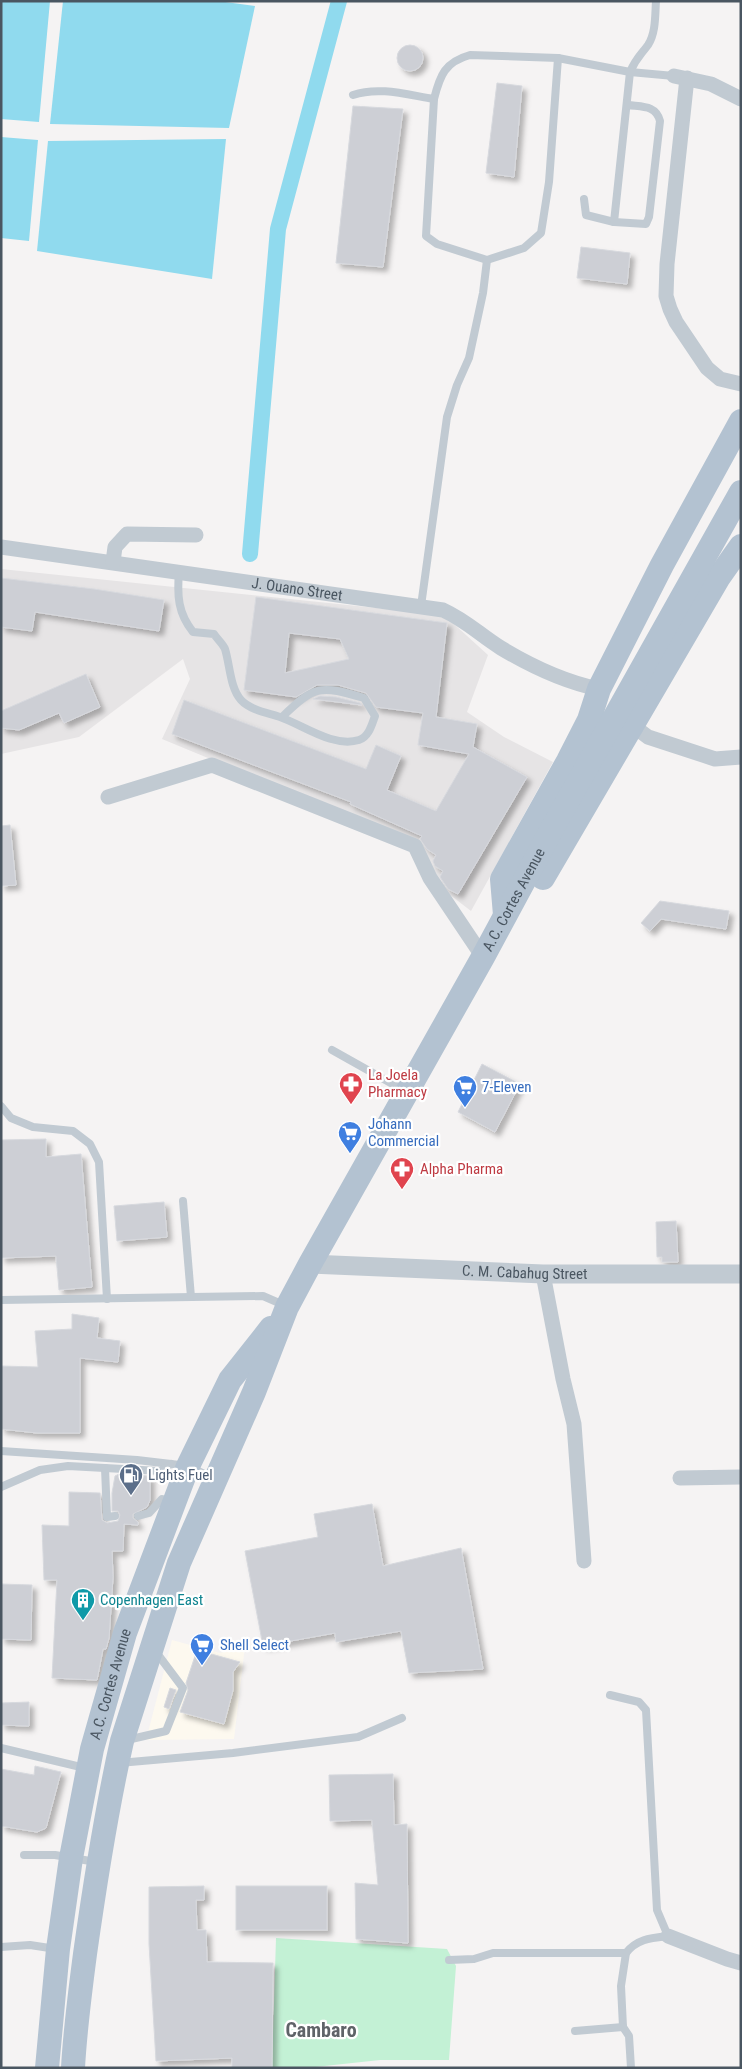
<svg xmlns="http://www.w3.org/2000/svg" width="742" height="2069" font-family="'Roboto Condensed',sans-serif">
	<defs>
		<filter id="shadow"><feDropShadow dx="4.5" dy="4.5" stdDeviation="2.5" flood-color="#0004"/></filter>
	</defs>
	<rect width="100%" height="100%" fill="#f5f3f3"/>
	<path fill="#fdf9ef" d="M172 1640 220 1653 245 1646 234 1739 146 1740Z"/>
	<path fill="#e6e4e5" d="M1 569 444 615 488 655 467 712 504 737 553 762 471 911 436 884 416 844 162 739 190 679 183 659 79 737 1 754Z"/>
	<path fill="#c3f1d5" d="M276 1938 447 1949 456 1966 449 2060H380L306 2068H272Z"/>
	<g fill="#90daee">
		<path d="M1 1H50L39 122 1 119Z"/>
		<path d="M63 1H218L255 6 229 128 50 124Z"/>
		<path d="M1 137 38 140 29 241 1 238Z"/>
		<path d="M226 139 212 279 37 251 48 141Z"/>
	</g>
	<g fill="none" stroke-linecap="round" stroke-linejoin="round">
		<path stroke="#90daee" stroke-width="16" d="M250 554 278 229 339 1"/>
	</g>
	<g fill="#cdcfd5" stroke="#d7d9de" fill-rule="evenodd" filter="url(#shadow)">
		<circle cx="410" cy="58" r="13"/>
		<path d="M497 83 522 86 514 177 486 173Z"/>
		<path d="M353 106 403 109 383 267 336 263Z"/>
		<path d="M581 247 630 253 627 284 577 278Z"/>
		<path d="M1 578 94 589 164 600 159 631 35 612 32 631 1 627Z"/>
		<path d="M256 597 447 623 436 717 477 724 473 747 527 777 458 894 448 889 440 877 443 871 435 866 433 861 436 855 427 849 420 839 422 836 350 804 351 802 172 734 184 700 366 769 376 745 401 756 387 790 436 811 469 754 418 745 423 713 376 707 366 693 338 685H317L296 697 244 690ZM289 633 340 639 349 659 285 673Z"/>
		<path d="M86 674 100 707 64 723 59 713 19 730 1 728V711Z"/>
		<path d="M320 696 336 697 360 703 362 705 313 699Z"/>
		<path d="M10 825 16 885 1 886V826Z"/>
		<path d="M660 901 729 911 726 929 661 919 650 931 641 923Z"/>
		<path d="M482 1064 520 1084 495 1132 458 1112Z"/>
		<path d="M46 1139V1157L81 1154 92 1287 59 1290 56 1256 1 1258V1140Z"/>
		<path d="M164 1202 167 1237 117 1241 114 1206Z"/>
		<path d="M676 1221 678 1262H662V1257H657L656 1222Z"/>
		<path d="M72 1314 99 1318 97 1338 120 1341 118 1362 80 1358V1433H37L1 1429V1366L38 1367 35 1331 72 1329Z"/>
		<path d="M119 1474 150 1476V1500L147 1507 133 1514V1518L138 1522V1525L124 1524 123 1551H112L113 1577 109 1638 106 1649H103L97 1680 52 1678 57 1580H44L42 1525 69 1526V1492L100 1493 102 1520 107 1523 118 1521 120 1515 118 1511H112V1493L115 1476Z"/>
		<path d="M372 1504 383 1566 461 1548 483 1669 409 1673 401 1631 336 1642 335 1633 263 1646 245 1551 318 1537 314 1514Z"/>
		<path d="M1 1584 32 1585 31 1640 1 1639Z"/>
		<path d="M197 1650 240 1662 233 1672V1690L224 1724 180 1712 188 1690 186 1683Z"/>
		<path d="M170 1688 176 1690 169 1709 164 1707Z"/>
		<path d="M29 1702V1726L1 1725V1703Z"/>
		<path d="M35 1766 61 1772 46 1828 37 1832 1 1826V1769L34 1775Z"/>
		<path d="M393 1774 394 1825 407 1824 408 1943 356 1939 355 1883 378 1885 372 1820 330 1821 329 1775Z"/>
		<path d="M204 1886V1900H196L197 1930H206L207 1962 273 1963 272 2068H232V2058L156 2061 149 1944V1887Z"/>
		<rect x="236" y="1886" width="91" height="44"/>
	</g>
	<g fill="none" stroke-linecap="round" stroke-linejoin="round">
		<g stroke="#c1cad2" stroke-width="8">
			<path d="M353 95C379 86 408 95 434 99"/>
			<path d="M584 199 586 215 614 222 630 72C636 58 640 56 648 45 656 33 655 15 656 1"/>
			<path d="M614 222 646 224 649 217 660 121C656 105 642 107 628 105"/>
			<path d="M487 260 437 244 426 236 434 99C440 75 445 62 470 55L558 58 630 72 674 76"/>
			<path d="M179 572C177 596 178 613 193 632L214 634C217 639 223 644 225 649 230 665 230 688 241 700 250 710 268 713 280 717 303 725 333 748 359 740 369 737 372 724 375 716L364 698C320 685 315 685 282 717"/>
			<path d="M421 606 447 417 457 385 469 358 483 293 487 260 524 248 541 233 549 182 558 58"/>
			<path d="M332 1050 405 1091"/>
			<path d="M1 1106 11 1118 33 1127 73 1131 90 1144 99 1162 107 1299"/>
			<path d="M183 1201 191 1297"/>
			<path d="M1 1300 263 1296 286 1306"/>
			<path d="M1 1451 137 1460 188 1466 213 1478"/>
			<path d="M105 1468 107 1517 115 1516"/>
			<path d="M1 1487 40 1470 68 1466 160 1471 171 1464"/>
			<path d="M138 1516 149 1513 162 1499 172 1503"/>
			<path d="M127 1740 166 1731 183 1688 156 1652"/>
			<path d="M1 1748 85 1768"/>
			<path d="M119 1763 233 1753 358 1737 402 1718"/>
			<path d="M24 1855H55L96 1862"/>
			<path d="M1 1947 30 1945 56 1949"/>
			<path d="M626 1953 621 1986 623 2027 629 2036 631 2068"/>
			<path d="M449 1960 474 1959 493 1953H626C637 1939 651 1938 668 1936L657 1910 646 1710 639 1702 610 1695"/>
			<path d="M575 2031 623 2027"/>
		</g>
		<g stroke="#c1cad2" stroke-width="15">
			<path d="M674 76 711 84 741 99"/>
			<path d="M687 78 667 264 666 296 670 309 676 322 707 368 720 379 741 384"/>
			<path id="s1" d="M1 547 443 610C467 621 480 635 501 648 531 666 565 682 599 689"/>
			<path d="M113 562 115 547 127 534 196 535"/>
			<path d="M632 725 648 737 715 759 741 757"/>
			<path d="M108 797 212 765 415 846 430 878 483 957"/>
			<path d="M543 1274 563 1379 574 1424 584 1561"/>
			<path d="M680 1478 741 1477"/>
			<path d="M668 1936 727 1959 741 1963"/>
		</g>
		<path stroke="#c1cad2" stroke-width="19" id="s2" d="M310 1264 543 1274H741"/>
		<g stroke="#b3c2d1" stroke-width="24">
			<path d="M543 878 719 577 741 546"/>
			<path d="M505 915 502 879 568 761 589 720 599 689 662 565 741 421"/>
			<path id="s3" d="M47 2068 58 1949 71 1858 92 1749 125 1633 188 1466 230 1380 271 1328"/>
			<path id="s4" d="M73 2068C75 2030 80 1992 85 1954 95 1883 106 1812 122 1741L179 1563 254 1392 287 1307 310 1264 483 957 553 827 741 492"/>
		</g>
	</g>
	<defs>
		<g id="pharmacy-pin" transform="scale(1.25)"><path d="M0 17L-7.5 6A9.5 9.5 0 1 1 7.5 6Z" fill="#e0444e" stroke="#fff"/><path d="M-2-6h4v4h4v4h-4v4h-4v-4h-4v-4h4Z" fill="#fff"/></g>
		<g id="supermarket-pin" transform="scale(1.25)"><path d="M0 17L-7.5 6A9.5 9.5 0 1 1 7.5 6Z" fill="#3f7fe0" stroke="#fff"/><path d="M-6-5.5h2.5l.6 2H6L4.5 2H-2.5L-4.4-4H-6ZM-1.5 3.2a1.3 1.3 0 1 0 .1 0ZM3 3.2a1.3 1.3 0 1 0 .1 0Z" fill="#fff"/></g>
		<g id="fuel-pin" transform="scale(1.25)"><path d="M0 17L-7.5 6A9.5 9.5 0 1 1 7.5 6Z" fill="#5c6f8a" stroke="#fff"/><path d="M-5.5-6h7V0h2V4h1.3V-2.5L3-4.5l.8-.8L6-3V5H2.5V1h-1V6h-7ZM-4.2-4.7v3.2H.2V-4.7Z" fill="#fff"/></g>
		<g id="building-pin" transform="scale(1.25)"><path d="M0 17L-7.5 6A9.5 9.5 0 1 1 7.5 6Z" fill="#0f9aa8" stroke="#fff"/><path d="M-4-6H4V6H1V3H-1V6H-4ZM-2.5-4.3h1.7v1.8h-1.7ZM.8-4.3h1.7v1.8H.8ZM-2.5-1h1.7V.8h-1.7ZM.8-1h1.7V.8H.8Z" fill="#fff"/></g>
	</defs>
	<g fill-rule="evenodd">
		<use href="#pharmacy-pin" x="351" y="1084"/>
		<use href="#supermarket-pin" x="465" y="1087"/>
		<use href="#supermarket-pin" x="350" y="1133"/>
		<use href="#pharmacy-pin" x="402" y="1169"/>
		<use href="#fuel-pin" x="131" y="1475"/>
		<use href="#building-pin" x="83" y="1600"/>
		<use href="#supermarket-pin" x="202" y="1645"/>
	</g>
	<g text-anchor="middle" stroke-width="4.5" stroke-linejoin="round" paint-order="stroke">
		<g font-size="15" fill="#4a5661" stroke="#fff">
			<text dy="5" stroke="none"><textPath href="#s1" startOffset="299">J. Ouano Street</textPath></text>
			<text dy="5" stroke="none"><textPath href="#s4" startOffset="1262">A.C. Cortes Avenue</textPath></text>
			<text dy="5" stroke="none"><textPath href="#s2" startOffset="215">C. M. Cabahug Street</textPath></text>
			<text dy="5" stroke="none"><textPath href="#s3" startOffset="390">A.C. Cortes Avenue</textPath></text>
		</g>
		<g font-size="15" fill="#be3a42" stroke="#fff" text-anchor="start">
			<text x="368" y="1080">La Joela<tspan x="368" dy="17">Pharmacy</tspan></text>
			<text x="420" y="1174">Alpha Pharma</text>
		</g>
		<g font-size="15" fill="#366cbe" stroke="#fff" text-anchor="start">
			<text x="482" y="1092">7-Eleven</text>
			<text x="368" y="1129">Johann<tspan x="368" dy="17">Commercial</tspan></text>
			<text x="220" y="1650">Shell Select</text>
		</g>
		<g font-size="15" fill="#4e5e75" stroke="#fff" text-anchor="start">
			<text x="148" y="1480">Lights Fuel</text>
		</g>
		<g font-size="15" fill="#0d838f" stroke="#fff" text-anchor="start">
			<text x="100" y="1605">Copenhagen East</text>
		</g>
		<g font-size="20" font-weight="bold" fill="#5f6368" stroke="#fff">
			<text x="321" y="2037">Cambaro</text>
		</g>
	</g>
	<rect width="742" height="2069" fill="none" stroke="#4a5661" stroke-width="5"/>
</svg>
